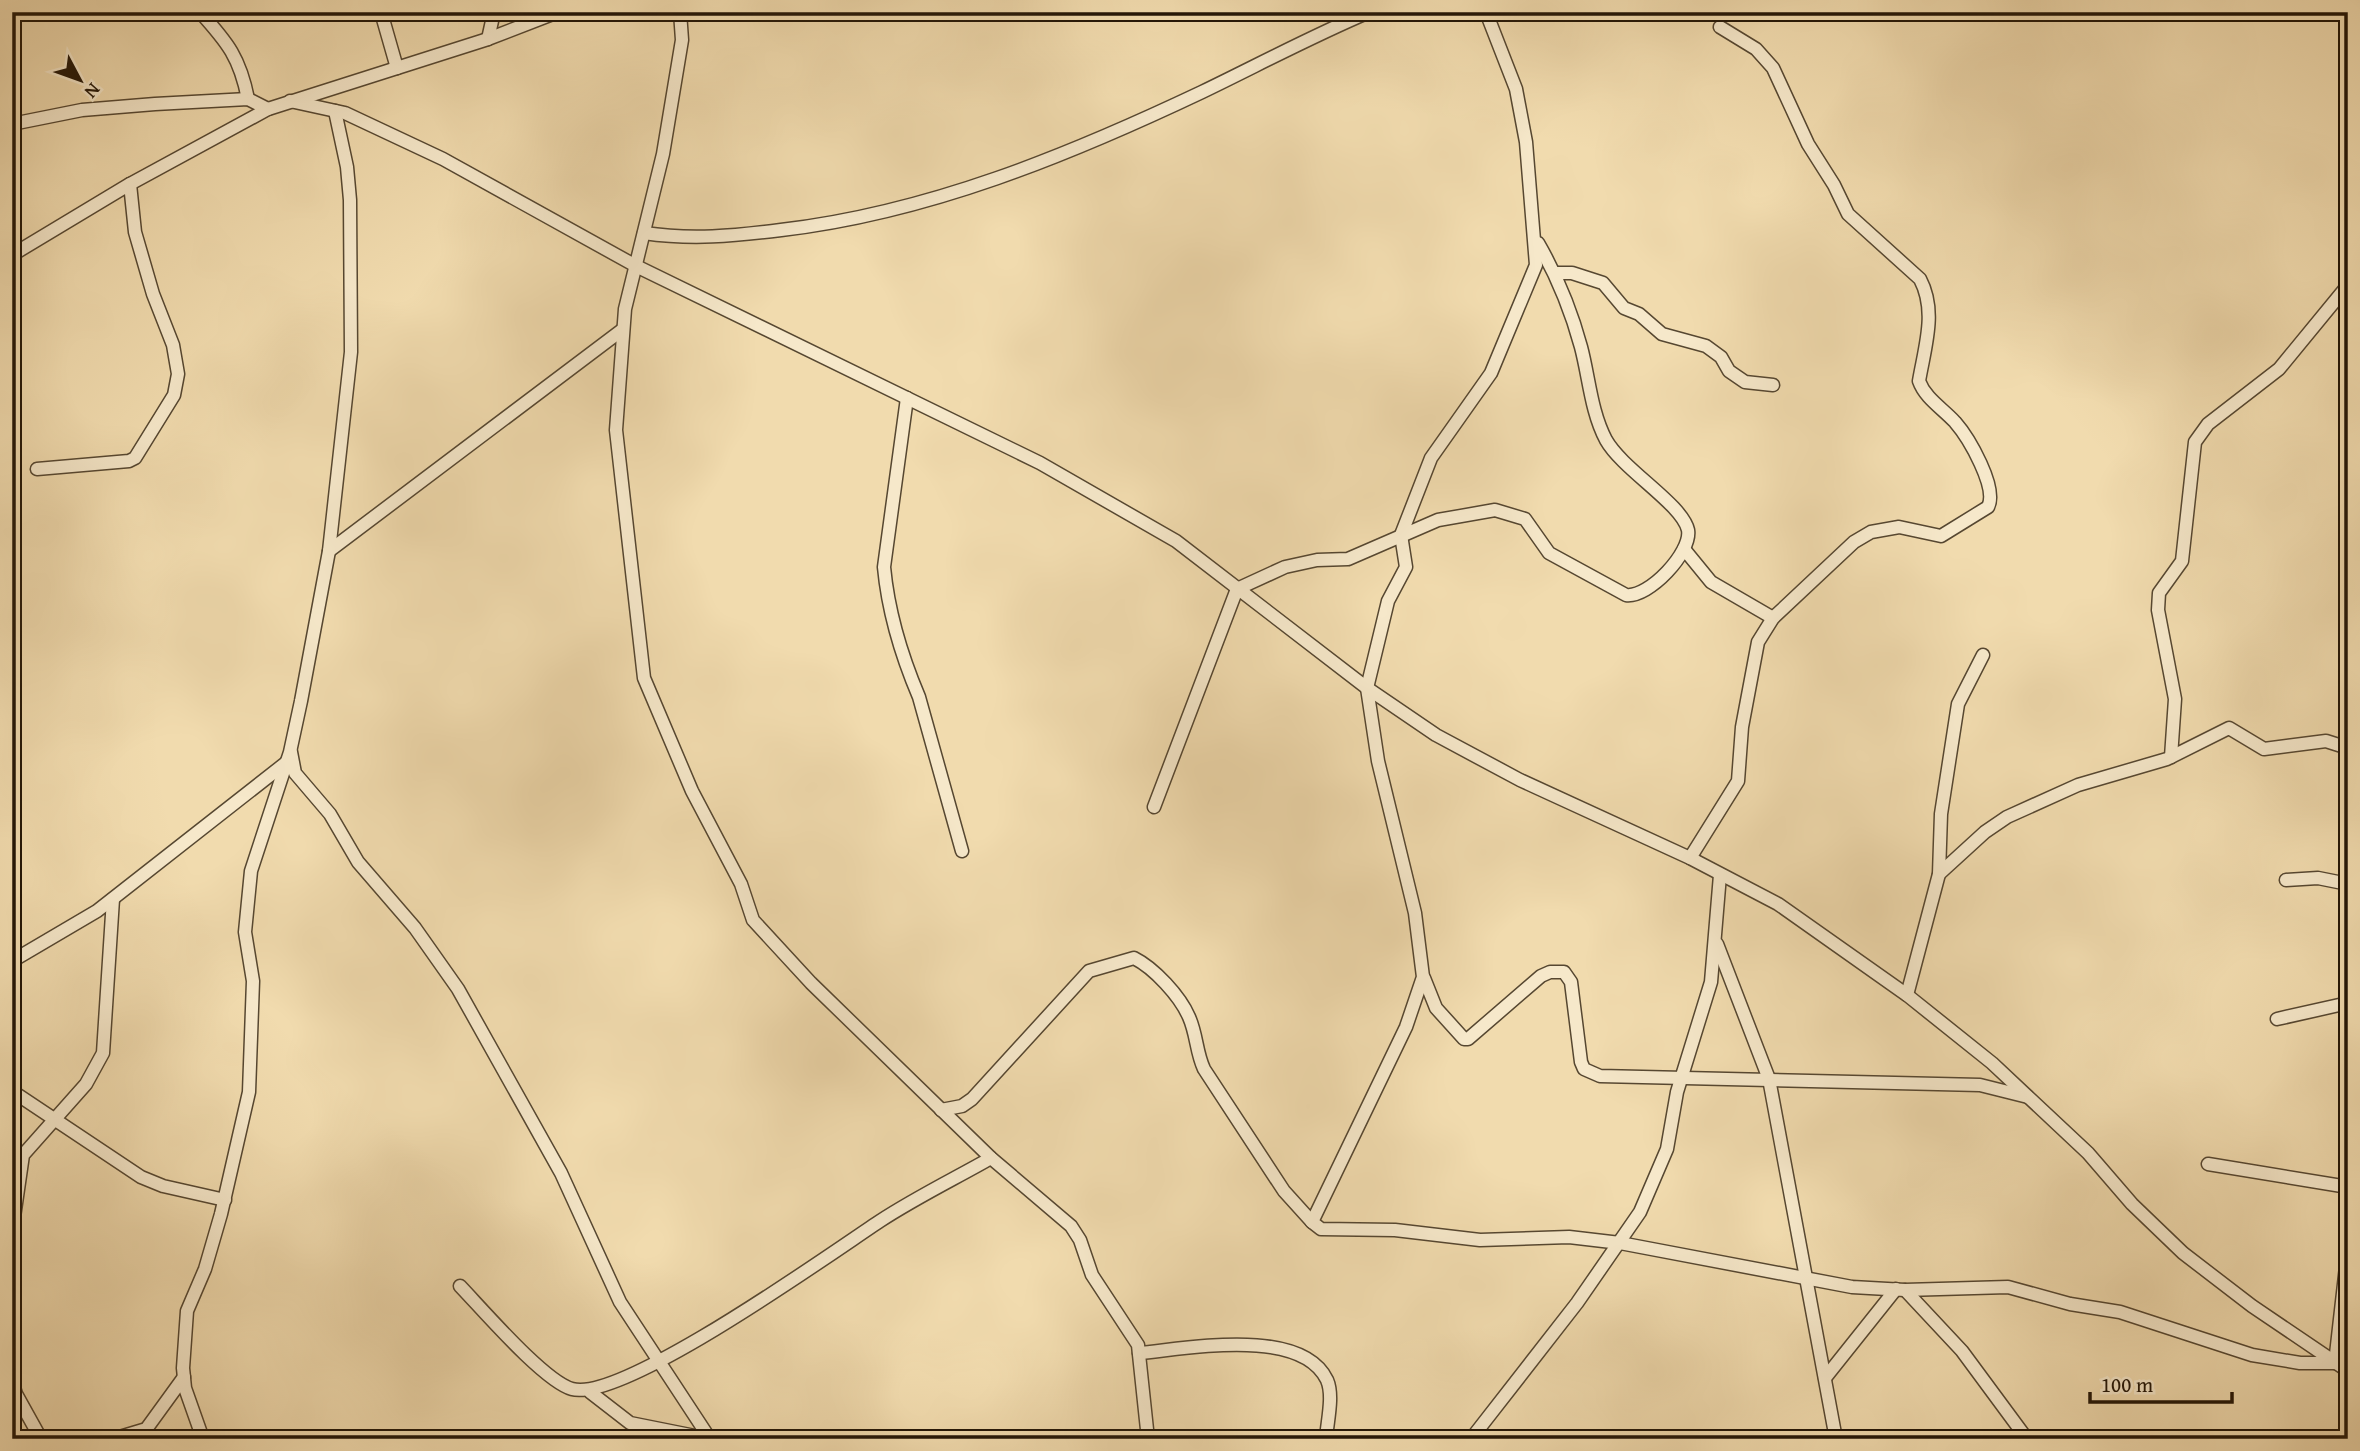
<svg xmlns="http://www.w3.org/2000/svg" width="2360" height="1451" font-family="'Gentium Book Plus',serif">
	<rect width="100%" height="100%" fill="#f1dbae"/>
	<filter id="stains"><feTurbulence type="fractalNoise" baseFrequency=".00286" numOctaves="4"/><feColorMatrix values="0 0 0 0 .2 0 0 0 0 .09 0 0 0 0 .02 0 0 0 .5 -.17"/></filter>
	<radialGradient id="worn" r=".72"><stop offset=".6" stop-color="#630" stop-opacity="0"/><stop offset="1" stop-color="#630" stop-opacity=".3"/></radialGradient>
	<g fill="none" stroke-linecap="round" stroke-linejoin="round">
		<g stroke="#564731" stroke-width="15">
			<g id="minor">
				<path d="M200 12C228 43 240 58 248 99"/>
				<path d="M381 12 397 68"/>
				<path d="M680 12 682 40 663 154 625 309 616 430 644 678 692 791 741 884 753 920 811 983 991 1158 1071 1226 1080 1240 1092 1275 1138 1345 1148 1439"/>
				<path d="M1486 12 1516 89 1526 142 1536 265 1491 373 1431 458 1401 535 1406 567 1388 601 1367 688 1378 761 1415 913 1423 977 1406 1027 1312 1222 1321 1229 1395 1230 1480 1240 1569 1237 1620 1243 1852 1287 1905 1290 2008 1287 2070 1304 2120 1312 2252 1355 2300 1363H2335L2348 1249"/>
				<path d="M488 39 494 12"/>
				<path d="M290 101 345 113 443 159 636 266 1040 463 1176 541 1367 688 1436 735 1520 780 1690 858 1778 904 1907 995 1992 1063 2088 1153 2132 1204 2183 1253 2252 1306 2348 1371"/>
				<path d="M12 124 82 110 155 104 248 99 268 109"/>
				<path d="M644 233C692 240 733 236 781 230 928 213 1069 155 1202 92 1258 65 1312 36 1369 12"/>
				<path d="M12 255 130 184 268 109 488 39 558 12"/>
				<path d="M1555 273H1572L1603 283 1624 308 1639 314 1662 334 1706 346 1721 357 1729 371 1745 382 1773 385"/>
				<path d="M907 398 884 567C888 610 902 657 919 697L962 851"/>
				<path d="M37 469 129 461 135 458 174 395 178 374 173 345 153 294 135 232 130 184"/>
				<path d="M1684 549 1711 582 1773 618"/>
				<path d="M329 551 622 330"/>
				<path d="M291 752 295 773 330 814 358 862 415 928 458 989 561 1173 620 1302 710 1439"/>
				<path d="M2171 757 2175 699 2158 610 2159 593 2182 561 2195 442 2208 424 2279 369 2348 285"/>
				<path d="M1154 807 1237 589 1285 567 1317 560 1348 559 1438 520 1495 510 1525 519 1549 553 1626 595C1649 598 1692 552 1688 530 1682 504 1623 470 1606 440 1591 412 1589 377 1581 347 1571 310 1557 276 1538 243"/>
				<path d="M1690 858 1738 781 1742 727 1758 642 1773 618 1854 542 1871 532 1899 527 1941 536 1988 507C1998 488 1969 438 1955 422 1942 408 1925 398 1919 381 1925 346 1937 311 1920 279L1848 214 1834 185 1808 144 1773 68 1756 49 1720 27"/>
				<path d="M1939 874 1985 832 2007 817 2078 785 2167 759 2229 728 2264 749 2326 741 2348 748"/>
				<path d="M2286 880 2318 878 2348 884"/>
				<path d="M1717 944 1769 1079 1836 1439"/>
				<path d="M12 961 97 911 287 762"/>
				<path d="M1424 978 1436 1008 1464 1039H1468L1541 976 1550 972H1564L1571 982 1581 1062 1584 1069 1600 1076 1980 1085 2028 1097"/>
				<path d="M1907 995 1939 874 1941 814 1958 704 1983 655"/>
				<path d="M2277 1019 2348 1003"/>
				<path d="M12 1091 141 1177 163 1186 225 1200"/>
				<path d="M941 1110 962 1106 972 1099 1089 971 1134 958C1154 968 1180 996 1189 1017 1197 1035 1196 1052 1204 1069L1284 1191 1312 1222"/>
				<path d="M2208 1164 2348 1187"/>
				<path d="M12 1231 23 1155 86 1084 103 1053 113 899"/>
				<path d="M460 1286C483 1310 544 1381 572 1389 622 1403 830 1254 880 1221 915 1198 954 1179 991 1158"/>
				<path d="M1905 1290 1962 1351 2027 1439"/>
				<path d="M1139 1353C1186 1349 1301 1326 1327 1380 1334 1396 1327 1422 1326 1439"/>
				<path d="M1825 1378 1896 1289"/>
				<path d="M12 1381 16 1394 41 1439"/>
				<path d="M590 1392 630 1423 710 1439"/>
				<path d="M113 1439 143 1430"/>
				<path d="M139 1439 184 1377"/>
				<path d="M203 1439 185 1388 183 1368 187 1311 205 1269 221 1214 249 1092 253 981 245 932 251 871 290 752 301 701 329 551 351 352 350 200 347 167 335 111"/>
				<path d="M1471 1439 1577 1303 1640 1212 1667 1149 1677 1092 1711 982 1720 875"/>
			</g>
		</g>
		<use href="#minor" stroke="#f6e8ca" stroke-width="12"/>
	</g>
	<rect width="2360" height="1451" fill="none" stroke="#f1dbae" stroke-width="42"/>
	<rect x="14" y="14" width="2332" height="1423" fill="none" stroke="#231607" stroke-width="3.5"/>
	<rect x="21" y="21" width="2318" height="1409" fill="none" stroke="#231607" stroke-width="2"/>
	<g transform="translate(80 80) rotate(131)" stroke="#f6e8ca" stroke-width="5" paint-order="stroke">
	<path d="M0-5L12 26L0 18L-12 26Z" fill="#231607"/>
	<text y="-10" font-size="19" font-weight="bold" text-anchor="middle" fill="#231607">N</text>
	</g>
	<path d="M2090 1392v10h142v-10" fill="none" stroke="#231607" stroke-width="3.5"/>
	<text x="2101" y="1392" font-size="21" fill="#231607" stroke="#f6e8ca" stroke-width="5" paint-order="stroke">100 m</text>
	<rect width="100%" height="100%" filter="url(#stains)"/>
	<rect width="100%" height="100%" fill="url(#worn)"/>
</svg>
